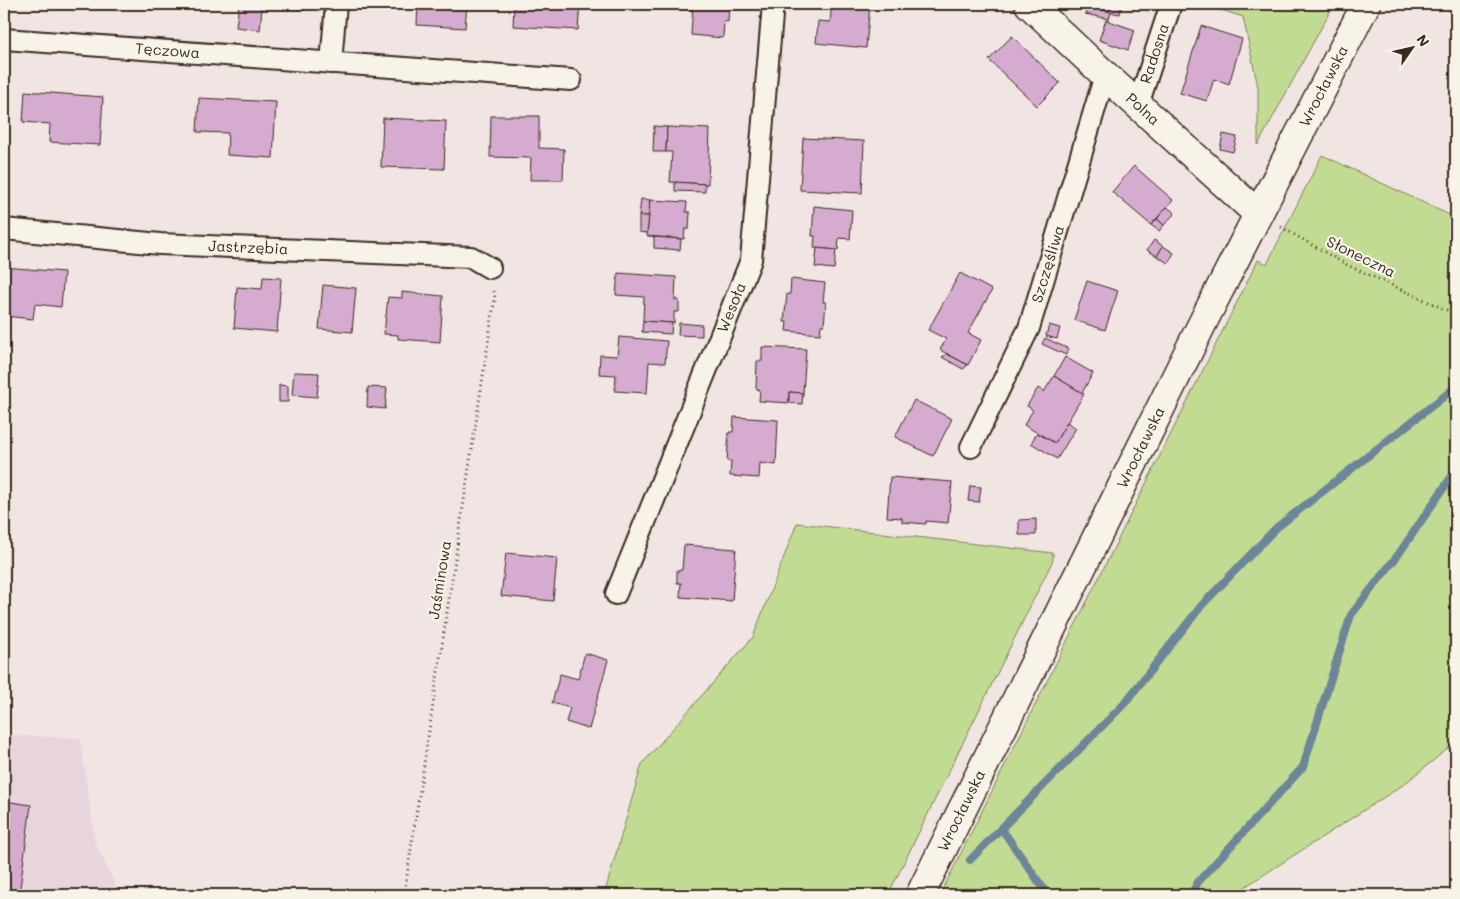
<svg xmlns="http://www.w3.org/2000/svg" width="1460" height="899" font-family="Mali,sans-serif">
	<rect width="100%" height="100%" fill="#f0e5e3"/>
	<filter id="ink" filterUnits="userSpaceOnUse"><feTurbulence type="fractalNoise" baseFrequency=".02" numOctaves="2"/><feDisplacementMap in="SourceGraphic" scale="10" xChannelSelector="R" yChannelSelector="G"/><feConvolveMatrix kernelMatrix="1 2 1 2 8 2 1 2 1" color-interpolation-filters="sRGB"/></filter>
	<g filter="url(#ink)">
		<path fill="#e8d4dd" d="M4 735 80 738 95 842 120 895H4Z"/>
		<g fill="#c2db92" stroke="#7e8258">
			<path d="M1202 4H1334L1258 145V87L1243 17Z"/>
			<path d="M1322 155 1456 218V742L1403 785 1240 890 1237 895H940L1258 260 1267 264Z"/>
			<path d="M797 523 1053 553V560L888 895H604L642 764 753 637Z"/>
		</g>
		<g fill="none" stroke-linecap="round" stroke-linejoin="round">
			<g stroke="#6c8699" stroke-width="8">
				<path d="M1001 828 1048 895"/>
				<path d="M970 860 1124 704 1202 605 1276 528 1456 387"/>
				<path d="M1191 895 1198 882 1303 767 1351 615 1398 555 1456 470"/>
			</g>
		</g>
		<g fill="#d5abd0" stroke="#3b2a1e">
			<rect x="114" y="4" width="39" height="3"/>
			<path d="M239 4 262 7 260 30 236 27Z"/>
			<path d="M270 4H307L306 10 270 7Z"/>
			<path d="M418 4H467L465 28 417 25Z"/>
			<path d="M514 4H580L578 30 513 26Z"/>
			<path d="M681 4H693L692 10 681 9Z"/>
			<path d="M693 4H726V6H729L728 22 724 21 723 38 691 35Z"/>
			<path d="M832 4H870L866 48 816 43 818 21 830 22Z"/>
			<path d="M1084 4H1122L1120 14 1083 7Z"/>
			<path d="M1087 7 1111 12 1109 19 1085 14Z"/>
			<path d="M1106 20 1135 30 1128 50 1099 40Z"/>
			<path d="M1201 26 1242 39 1229 84 1214 79 1207 101 1180 93Z"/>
			<path d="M1012 36 1060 83 1037 106 989 60Z"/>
			<path d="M25 91 103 97 100 145 49 142 50 124 23 122Z"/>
			<path d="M199 98 276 102 273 158 227 155 228 133 197 132Z"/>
			<path d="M491 116H539V148L564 149 563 180H530L531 158 490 157Z"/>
			<path d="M383 118 446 121 444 169 381 167Z"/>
			<path d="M654 126 667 127 666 152H653Z"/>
			<path d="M667 127 710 129 708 184 670 182 672 152H666Z"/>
			<path d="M1223 134 1237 137 1233 152 1220 149Z"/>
			<path d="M803 138 864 141 862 193 800 190Z"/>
			<path d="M1134 166 1173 200 1151 225 1112 192Z"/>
			<path d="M675 182 705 184V192L675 191Z"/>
			<path d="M641 199 650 200 649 216H639Z"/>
			<path d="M650 200 687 202 686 212H690L689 229H685L684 239 647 236Z"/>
			<path d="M814 206 852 210 850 239 839 238 838 250 814 248 815 236H812Z"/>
			<path d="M1167 207 1175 213 1164 225 1157 219Z"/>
			<path d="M639 216H649L647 233 639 232Z"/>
			<path d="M1157 219 1164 225 1159 231 1151 225Z"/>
			<path d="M654 237 681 239 680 250 654 248Z"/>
			<path d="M1154 240 1163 246 1157 256 1147 250Z"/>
			<path d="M1163 246 1174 253 1168 263 1157 256Z"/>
			<path d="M817 248 836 250 834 269 815 267Z"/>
			<path d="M4 267 64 272 61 307 35 304 33 319 4 316Z"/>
			<path d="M618 273 676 277 675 300H679V312H674V323L643 321 644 297 616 295Z"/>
			<path d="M960 273 992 290 968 333 981 340 968 365 940 350 946 339 928 330Z"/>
			<path d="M263 277 281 278 277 332 234 328 237 287 262 289Z"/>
			<path d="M791 279 825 283 823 302H826L824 325H821L820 334 786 331 787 322H784L787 294H790Z"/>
			<path d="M1087 281 1118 291 1105 330 1074 320Z"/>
			<path d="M323 285 356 288 352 332 319 329Z"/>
			<path d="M402 292 443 296 440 342 398 339V335L384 334 388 297 402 298Z"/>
			<path d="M643 321 672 323 671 334 642 332Z"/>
			<path d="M679 323 702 325V336L678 335Z"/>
			<path d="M1049 325 1060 328 1057 339 1046 336Z"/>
			<path d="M619 337 667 341 665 363 649 362 647 393 615 391 616 375 599 374 600 355 617 356Z"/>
			<path d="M1045 338 1069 349 1066 355 1042 344Z"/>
			<path d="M762 347 806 349 803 393 789 392V403L759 401 760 390 756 389 757 361H762Z"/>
			<path d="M947 354 968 365 963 369 942 357Z"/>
			<path d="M1065 357 1093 373 1082 393 1054 376Z"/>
			<path d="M294 372 319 373 317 397 292 395Z"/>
			<path d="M1054 376 1084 394 1055 443 1024 425 1033 410 1027 406 1038 388 1044 392Z"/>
			<path d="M279 385 288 386V402H279Z"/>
			<path d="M368 387 387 388 385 409 367 407Z"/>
			<path d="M789 392 803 393 802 404 789 403Z"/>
			<path d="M914 400 952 419 933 456 895 437Z"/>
			<path d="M734 417 778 420 776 465 760 463 759 478 730 476 731 461H727L729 432H733Z"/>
			<path d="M1067 422 1076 428 1057 459 1031 443 1037 433 1055 443Z"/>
			<path d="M890 477 952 482 948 523 926 521V524L902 522V518L887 517Z"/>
			<path d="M970 486 981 487 979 502 968 501Z"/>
			<path d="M1036 519V535H1019V520Z"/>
			<path d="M684 545 736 549 732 601 680 597 681 583H677V570H682Z"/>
			<path d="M506 553 557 558 553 601 501 596Z"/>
			<path d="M585 653 608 660 589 729 566 722 570 708 552 703 560 674 578 679Z"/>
			<path d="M4 801 31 805 19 895H4Z"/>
		</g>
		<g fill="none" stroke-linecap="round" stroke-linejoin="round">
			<g stroke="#3b2a1e" stroke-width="24">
				<g id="street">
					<path id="s1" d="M4 39 571 80"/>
					<path d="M331 63 336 4"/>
					<path id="s2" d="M1138 105 1171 4"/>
					<path id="s3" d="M4 229 160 244 471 257 490 268"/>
					<path id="s4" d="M971 447 1029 328 1105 75"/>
					<path id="s5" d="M616 594 751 260 773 4"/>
				</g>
			</g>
			<g stroke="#3b2a1e" stroke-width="31">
				<g id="secondary">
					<path id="s6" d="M1029 4 1105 75 1258 214"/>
					<path id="s7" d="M920 895 1207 314 1366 4"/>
				</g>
			</g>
			<g stroke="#3b2a1e" stroke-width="3" stroke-dasharray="1 4" stroke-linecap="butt">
				<path d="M1281 227 1347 265 1449 311 1456 316"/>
				<path d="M404 895 495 297 493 288"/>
			</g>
			<use href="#street" stroke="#f7f3e8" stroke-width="20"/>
			<use href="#secondary" stroke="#f7f3e8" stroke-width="28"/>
		</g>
	</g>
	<g text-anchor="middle" stroke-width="4.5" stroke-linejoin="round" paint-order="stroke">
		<g font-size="15" fill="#3b2a1e" stroke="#f7f3e8">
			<text dy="5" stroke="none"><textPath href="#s1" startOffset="164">Tęczowa</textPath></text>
			<text dy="5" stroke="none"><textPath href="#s2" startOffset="54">Radosna</textPath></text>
			<text dy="5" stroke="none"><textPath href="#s7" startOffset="904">Wrocławska</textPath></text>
			<text dy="5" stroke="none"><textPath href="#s6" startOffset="155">Polna</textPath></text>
			<text dy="5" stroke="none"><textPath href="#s3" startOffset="245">Jastrzębia</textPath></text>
			<text transform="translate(1361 257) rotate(26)" y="5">Słoneczna</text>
			<text dy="5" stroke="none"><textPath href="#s4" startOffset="199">Szczęśliwa</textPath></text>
			<text dy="5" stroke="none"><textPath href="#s5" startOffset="309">Wesoła</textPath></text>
			<text dy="5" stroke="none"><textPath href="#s7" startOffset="499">Wrocławska</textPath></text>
			<text transform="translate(440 580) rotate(-81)" y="5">Jaśminowa</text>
			<text dy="5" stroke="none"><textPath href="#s7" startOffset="94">Wrocławska</textPath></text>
		</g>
	</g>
	<rect width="1460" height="899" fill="none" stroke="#f7f3e8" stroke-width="20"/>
	<rect x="10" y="10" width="1440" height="879" fill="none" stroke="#3b2a1e" stroke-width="2" filter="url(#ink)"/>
	<g transform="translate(1412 48) rotate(56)" stroke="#f7f3e8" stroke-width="4" paint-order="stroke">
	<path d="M0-4L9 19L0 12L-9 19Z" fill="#3b2a1e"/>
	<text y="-8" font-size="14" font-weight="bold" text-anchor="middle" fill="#3b2a1e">N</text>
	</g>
</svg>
